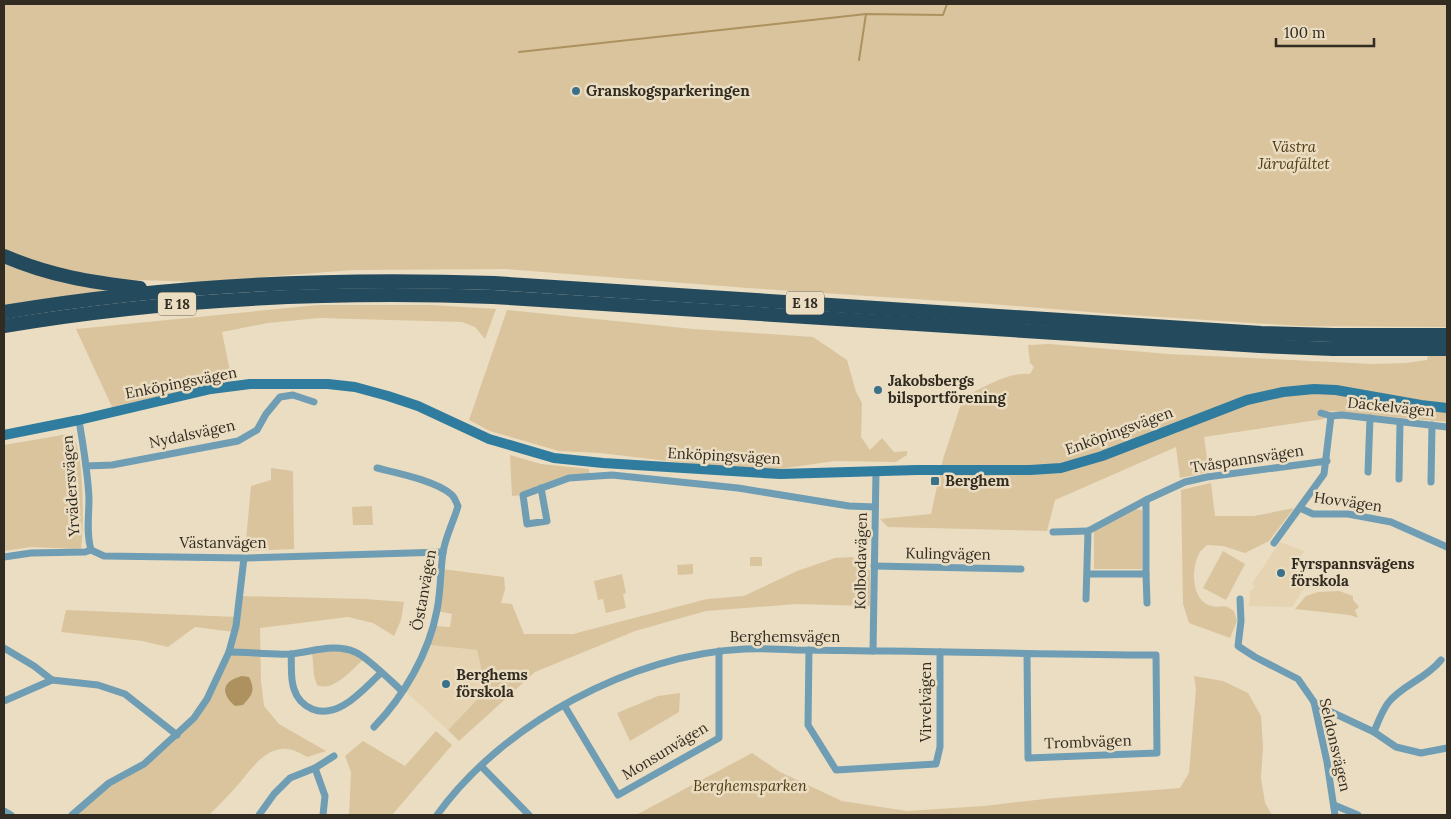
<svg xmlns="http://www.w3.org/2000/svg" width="1451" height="819" font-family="Lora,serif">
	<rect width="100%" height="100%" fill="#ebddc2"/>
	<g fill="#e5d3b1">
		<path d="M1280 542 1304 551 1296 566 1310 579 1292 607 1249 606 1250 592 1255 586 1252 584Z"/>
		<path d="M430 645 477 650 484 681 479 699 448 730 405 691Z"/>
	</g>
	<g fill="#d9c49d">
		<path d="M4 4H1447V327L1299 326 1114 314 990 304 748 288 506 269 353 270 201 282 105 279 71 274 4 252Z"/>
		<path d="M4 260 117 289 4 305Z"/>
		<path d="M318 305H431L496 309 485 339 475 327 462 322 319 318 268 323 222 332 232 381 217 383 112 407 76 329Z"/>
		<path d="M507 310 693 329 813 337 847 360 856 392 862 403 861 437 870 450 882 438 894 452 907 451V455L896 462 835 461 779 469 710 466 600 453 559 451 490 431 469 420Z"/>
		<path d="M1050 344 1168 354 1373 364 1406 363 1427 360 1428 356H1447V422L1329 411 1324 419 1204 437 1209 472 1180 478 1176 447 1055 500 1047 531 888 527 880 519 931 514 943 459 963 398C980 389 1010 371 1030 374L1034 367 1030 363 1028 345Z"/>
		<path d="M68 434C70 435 73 436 74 439 84 453 84 531 81 549L31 547 4 551V445Z"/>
		<path d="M510 455 541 464 589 469 590 477 569 478 523 495 512 496Z"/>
		<path d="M271 468 293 471 294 549 245 551 251 486 271 480Z"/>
		<path d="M1211 483 1215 516H1254L1294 508 1269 541 1245 553 1223 546 1207 545C1205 547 1200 551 1199 554 1191 569 1191 601 1212 606 1222 609 1222 602 1234 611L1237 621 1230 638 1189 623 1183 604 1181 490Z"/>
		<path d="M372 506 373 525H353L352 507Z"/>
		<path d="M1134 509 1142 510V569H1094V531Z"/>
		<path d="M1223 551 1245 564 1226 600 1203 588Z"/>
		<rect x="750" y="557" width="12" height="9"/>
		<path d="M853 557 860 568 870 570V606L796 604 706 611 635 631 535 672 459 741 448 730 480 697 484 681 477 650 430 645 436 626 450 627 452 614 437 611 442 569 504 577 505 589 501 603 512 604 524 634H573L707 599 744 596 797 571 835 558Z"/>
		<path d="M693 564V574L678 575 677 565Z"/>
		<path d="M622 574 626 593 623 594 626 608 606 613 603 599 598 600 594 581Z"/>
		<path d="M1339 591 1353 596V600L1359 607 1355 610 1358 618 1350 615 1295 609 1306 596 1318 592Z"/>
		<path d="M239 596 365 599 404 602 401 620 394 636 373 623 348 617 260 628 261 681 264 706 279 724 326 751 307 757C300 753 291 748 282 749 262 750 248 774 236 787 227 797 218 806 209 815H72L109 783 144 764 177 735 207 699 234 632 195 627 168 647 142 641 61 632 66 610 237 617Z"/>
		<path d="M331 648 365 658C353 668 334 693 317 685L314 676 312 651Z"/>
		<path d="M1194 676 1223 681 1248 693 1261 716 1263 747 1261 778 1265 803 1272 815H636L752 753 780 772 842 801 907 811 984 806 1054 798 1180 788 1189 773 1196 689Z"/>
		<path d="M680 693 679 712 630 741 617 713 658 696Z"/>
		<path d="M436 731 452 745 392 815H349L351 772 345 756 363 741 405 766Z"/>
	</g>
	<path fill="#ad9260" d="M242 676 249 677C256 691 252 695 243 705L235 706C220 693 222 681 242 676Z"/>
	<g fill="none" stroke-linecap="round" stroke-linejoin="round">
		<g stroke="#ad9260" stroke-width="2">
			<path d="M519 52 866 14"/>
			<path d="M859 60 866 14 943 15 947 4"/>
		</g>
		<g stroke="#6f9db4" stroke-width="7">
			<path d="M1321 413 1331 416 1342 415 1447 427"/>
			<path d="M79 420C83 446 88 472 89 499 89 516 86 533 91 550"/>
			<path d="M86 466 112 465 238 441 257 430 266 414 280 397 293 395 314 402"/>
			<path d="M1368 472 1370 418"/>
			<path d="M1399 479 1400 422"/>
			<path d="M1431 482 1432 425"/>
			<path d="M541 488 547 521 527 524 523 495 569 478 612 475 738 488 849 506 875 507"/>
			<path d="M1146 500 1185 482 1207 477 1327 461"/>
			<path d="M1300 508 1313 514H1348L1391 522 1447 547"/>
			<path d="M1053 532 1088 531"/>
			<path d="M1274 543 1324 474 1331 416"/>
			<path d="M4 557 31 553 85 552 91 550 104 556 244 558 443 552"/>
			<path d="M874 566 1021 569"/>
			<path d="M1146 574 1147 603"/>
			<path d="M1086 599 1088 531 1146 500V574H1087"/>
			<path d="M1240 599 1241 621 1238 646 1255 657 1298 679 1314 702 1327 762 1335 815"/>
			<path d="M4 648 34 666 52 680 98 685 125 694 177 735"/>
			<path d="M809 650 808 725 836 770 936 764 940 747V652"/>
			<path d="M873 651 876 471"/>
			<path d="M229 652C249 652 270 655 290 654 312 652 334 643 355 652 366 656 392 682 402 691"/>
			<path d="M291 654C292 665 290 678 294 689 297 699 303 705 312 709 339 720 363 689 381 673"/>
			<path d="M4 701 52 680"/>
			<path d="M1314 702 1325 709 1374 732 1396 747 1421 753 1447 748"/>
			<path d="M564 705 618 795 719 738V651"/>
			<path d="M374 727C404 696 429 653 437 610 441 591 440 572 443 553 445 537 454 521 458 506 456 502 455 498 452 495 437 481 397 473 377 468"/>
			<path d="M1374 732C1378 722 1382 711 1388 703 1402 685 1426 679 1441 660"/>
			<path d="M481 766 529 815"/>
			<path d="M315 768 325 796 323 815"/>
			<path d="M1334 805 1358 815"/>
			<path d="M4 811 11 815"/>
			<path d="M72 815 109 783 144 764 194 718 207 699 229 652 236 626 244 558"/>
			<path d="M259 815 274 794 290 778 315 768 334 756"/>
			<path d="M437 815C503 723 633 654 745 649 762 648 779 649 796 650 827 650 858 651 889 651 978 652 1067 655 1156 655L1157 753 1028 758 1027 654"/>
		</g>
		<path stroke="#2f7c9e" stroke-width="10" d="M4 435 79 420 211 389 250 384H328L355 387 388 396 418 406 489 439 554 458 603 463 780 474 917 470H1030L1061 468 1102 456 1247 400 1283 392 1314 389 1336 390 1421 405 1447 408"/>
		<g stroke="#244a5d" stroke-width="14">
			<path d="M4 256C51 276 90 282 140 288"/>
			<path d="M4 312C166 285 330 277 494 283L1261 333 1333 335H1447"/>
			<path d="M4 326C165 299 329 291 493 297L1260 346 1333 349H1447"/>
		</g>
	</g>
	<g fill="#39718b" stroke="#ebddc2" stroke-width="2">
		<circle cx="576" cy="91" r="5"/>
		<circle cx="878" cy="390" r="5"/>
		<rect x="930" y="476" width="10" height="10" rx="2.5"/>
		<circle cx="1281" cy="573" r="5"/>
		<circle cx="446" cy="684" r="5"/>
	</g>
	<g text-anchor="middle" stroke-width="5" stroke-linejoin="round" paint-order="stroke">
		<g fill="#ebddc2" stroke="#696051" stroke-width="1">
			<rect x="786" y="291.5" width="38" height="23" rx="4"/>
			<rect x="158" y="292.5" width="38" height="23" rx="4"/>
		</g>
		<g font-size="14" font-weight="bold" fill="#312b21">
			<text x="805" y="308">E 18</text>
			<text x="177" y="309">E 18</text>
		</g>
		<g font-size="15" font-weight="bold" fill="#312b21" stroke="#ebddc2" text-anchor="start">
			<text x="586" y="96">Granskogsparkeringen</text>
			<text x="888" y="386">Jakobsbergs<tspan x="888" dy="17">bilsportförening</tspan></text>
			<text x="945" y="486">Berghem</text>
			<text x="1291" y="569">Fyrspannsvägens<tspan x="1291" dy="17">förskola</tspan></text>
			<text x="456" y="680">Berghems<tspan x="456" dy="17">förskola</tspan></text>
		</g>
		<g font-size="15" font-style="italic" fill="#4f3b12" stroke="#ebddc2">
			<text x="1294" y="152">Västra<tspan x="1294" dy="17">Järvafältet</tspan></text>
			<text x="750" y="791">Berghemsparken</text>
		</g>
		<g font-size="15" fill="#312b21" stroke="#ebddc2">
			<text transform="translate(181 383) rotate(-11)" y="5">Enköpingsvägen</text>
			<text transform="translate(1391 407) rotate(6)" y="5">Däckelvägen</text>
			<text transform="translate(1119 431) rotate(-20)" y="5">Enköpingsvägen</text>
			<text transform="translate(192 434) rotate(-12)" y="5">Nydalsvägen</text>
			<text transform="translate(724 456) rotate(3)" y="5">Enköpingsvägen</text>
			<text transform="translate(1247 459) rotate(-9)" y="5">Tvåspannsvägen</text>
			<text transform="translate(71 486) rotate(-94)" y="5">Yrvädersvägen</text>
			<text transform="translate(1348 502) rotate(8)" y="5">Hovvägen</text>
			<text x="223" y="548">Västanvägen</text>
			<text transform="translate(948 554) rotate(1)" y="5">Kulingvägen</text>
			<text transform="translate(861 561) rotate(-89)" y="5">Kolbodavägen</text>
			<text transform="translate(424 590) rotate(-80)" y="5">Östanvägen</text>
			<text x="785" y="642">Berghemsvägen</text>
			<text transform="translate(926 702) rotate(-90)" y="5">Virvelvägen</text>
			<text transform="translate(1088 742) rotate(-2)" y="5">Trombvägen</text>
			<text transform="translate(1335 745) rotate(77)" y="5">Seldonsvägen</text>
			<text transform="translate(665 751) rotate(-31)" y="5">Monsunvägen</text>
		</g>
	</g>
	<rect width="1451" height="819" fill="none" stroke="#312b21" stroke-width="10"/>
	<path d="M1276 38v8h98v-8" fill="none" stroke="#312b21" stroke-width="2.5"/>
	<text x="1284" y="38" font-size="15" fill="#312b21" stroke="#ebddc2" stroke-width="4" paint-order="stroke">100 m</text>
</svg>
